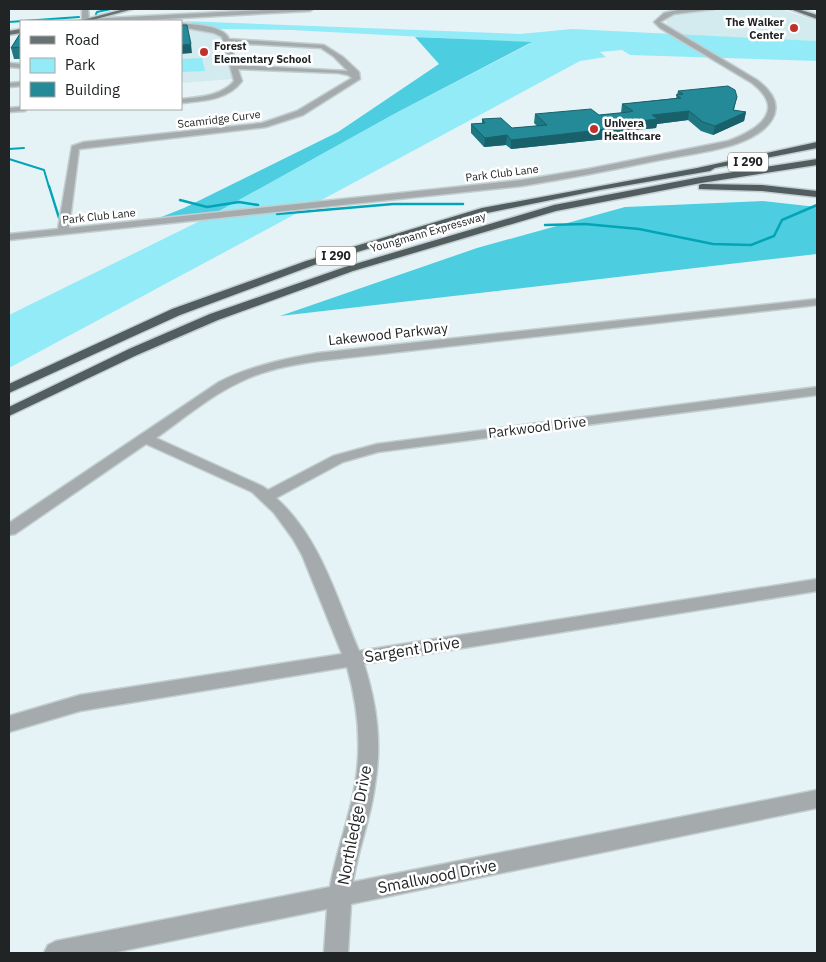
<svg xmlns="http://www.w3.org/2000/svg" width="826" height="962" font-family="'IBM Plex Sans',sans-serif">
	<rect width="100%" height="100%" fill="#e6f3f6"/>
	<g fill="#d3eaee">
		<path d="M734 9 783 10 817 21V41L684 36 667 24 666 18 675 14Z"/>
		<path d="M181 27 219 34 222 38 233 79 181 83Z"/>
	</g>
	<g fill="#93ebf8">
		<path d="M183 21 520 34 572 29 817 41V61L630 55 622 50 600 52 606 57 580 61 9 368V315L212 215 394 114 531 43 292 30 219 29Z"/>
		<path d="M202 58 205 71 181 72V59Z"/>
	</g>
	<g fill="#4dcee0">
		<path d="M415 37 532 42 394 114 212 215 151 221 184 208 338 132 439 64Z"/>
		<path d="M763 201 817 207V254L280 316 477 248 625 207Z"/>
	</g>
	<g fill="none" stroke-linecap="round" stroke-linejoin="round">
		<g stroke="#02a5b7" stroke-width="2">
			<path d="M96 14 97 12 111 9"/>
			<path d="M9 22 79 17"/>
			<path d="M9 149 24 148"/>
			<path d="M9 159 44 170 49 187"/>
		</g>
		<g stroke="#02a5b7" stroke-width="2.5">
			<path d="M49 186 59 218"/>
			<path d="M180 200 207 207 239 202 258 205"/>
			<path d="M277 214 393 204H463"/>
			<path d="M545 225 585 224 639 229 713 244 751 245 774 236 782 220 817 205"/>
		</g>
		<g stroke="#c2ced0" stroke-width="3">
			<g id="minor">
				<path d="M82 9H88L89 19 282 9H313L310 11 126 21H82Z"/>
				<path d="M682 9H715L674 14 660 22 757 80C795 108 768 134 733 145 707 153 678 156 650 162 608 171 565 179 522 186L9 240V234L58 229 72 146 84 142 262 123 297 111 352 78 348 75 338 73 238 69 242 81C228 100 203 101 181 103V99C199 97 222 96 234 81L222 37 214 33 181 27V23C194 25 224 25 229 39L324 45 343 57 359 72 360 79 303 115 266 127 79 149 69 228 522 180 588 169 728 141C757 130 788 111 752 83L660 28 654 22 664 13ZM230 43 321 48 333 56 348 71 237 65Z"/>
				<path d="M9 63 21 64V68L9 67Z"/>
				<path d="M21 82V86L9 87V83Z"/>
				<path d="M21 107V109H26L25 111 9 112V108Z"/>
				<path d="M817 299V305L318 361C291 365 264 370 240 382 210 396 183 419 156 438L262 486 268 490 333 456 377 444 817 387V395L378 452 343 462 276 498C320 537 337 599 359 651L817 579V591L364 664C377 705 382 743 375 785 371 818 358 849 353 882L817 790V808L351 904 348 953H324L327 909 112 953H44L48 945 56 941 330 887C336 852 349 820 355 785 362 745 358 706 347 667L80 711 9 732V716L80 695 342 654 302 555 293 539 274 513 252 492 146 444 15 534 9 535V523L219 382C251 366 283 359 318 353Z"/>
			</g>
		</g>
		<g stroke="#c2ced0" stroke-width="3">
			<g id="major">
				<path d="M124 9H133L89 21H79Z"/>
				<path d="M790 9H798L817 15V19Z"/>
				<path d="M21 29V33L9 35V31Z"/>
			</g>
		</g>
		<g stroke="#c2ced0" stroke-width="3">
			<g id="highway">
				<path d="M817 142V148L715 168 710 171 600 190 487 213 314 265 180 315 9 393V384L172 309 306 261 482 208 697 168Z"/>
				<path d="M817 159V165L701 183 556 211 353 271 218 320 137 355 9 416V407L129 349 210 314 345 267 554 205 701 177Z"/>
				<path d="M702 184 762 185 817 191V197L762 191 699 189V185Z"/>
			</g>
		</g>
		<use href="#minor" fill="#a5abac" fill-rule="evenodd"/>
		<use href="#major" fill="#687273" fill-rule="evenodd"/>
		<use href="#highway" fill="#525d5f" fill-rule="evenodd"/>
	</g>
	<g fill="#1f7782">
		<path d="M21 32V59H14L11 48Z"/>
		<path d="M678 91 737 97 734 110 746 112 744 121 713 135 701 131 688 120 657 124 656 128 607 133V139L511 149 506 145 484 147 471 133V124L482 123V119L512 128 537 126 534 123 535 114 599 115 621 113 622 104 676 98Z"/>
	</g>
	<g fill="#19616a">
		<path d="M191 44 192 53 181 54V45Z"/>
		<path d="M689 111 688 120 657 124 656 128 607 133V139L511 149V140L602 125 652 115Z"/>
		<path d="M746 112 744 121 713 135 715 126Z"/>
		<path d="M507 135 506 145 484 147 485 138Z"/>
	</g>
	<g fill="#248a97" stroke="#19616a">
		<path d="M181 25H187L191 44 181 45Z"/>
		<path d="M21 32V47L11 48Z"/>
		<path d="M728 86 735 90 737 97 733 110 746 112 715 126 703 122 689 111 652 115 658 119 602 125 608 129 511 140 507 135 485 138 471 124 485 123 482 119 501 118 512 128 547 125 535 114 591 109 599 115 629 112 633 111 622 104 681 98 676 95 683 94 678 91Z"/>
	</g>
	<g fill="#c03229" stroke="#fff" stroke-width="2">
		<circle cx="794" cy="28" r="5"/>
		<circle cx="204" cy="52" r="5"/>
		<circle cx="594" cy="129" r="5"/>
	</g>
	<g text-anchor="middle" stroke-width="5" stroke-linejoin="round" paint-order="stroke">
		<g font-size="11" font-weight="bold" fill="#202425" stroke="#fff" text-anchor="start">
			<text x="784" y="26" text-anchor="end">The Walker<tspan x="784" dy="13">Center</tspan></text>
			<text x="214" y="50">Forest<tspan x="214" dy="13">Elementary School</tspan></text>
			<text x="604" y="127">Univera<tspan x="604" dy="13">Healthcare</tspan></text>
		</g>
		<g font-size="11" fill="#202425" stroke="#fff">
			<text transform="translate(219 119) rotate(-7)" y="4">Scamridge Curve</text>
			<text transform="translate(502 173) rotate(-7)" y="4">Park Club Lane</text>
			<text transform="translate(99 216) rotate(-6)" y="4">Park Club Lane</text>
			<text transform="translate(428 232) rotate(-16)" y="4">Youngmann Expressway</text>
		</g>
		<g fill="#fff" stroke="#636666" stroke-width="1">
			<rect x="728" y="152.5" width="40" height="19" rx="4"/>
			<rect x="316" y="246.5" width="40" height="19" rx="4"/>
		</g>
		<g font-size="12" font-weight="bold" fill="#202425">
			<text x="748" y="166">I 290</text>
			<text x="336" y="260">I 290</text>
		</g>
		<g font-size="14" fill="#202425" stroke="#fff">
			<text transform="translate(388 334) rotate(-6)" y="5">Lakewood Parkway</text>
			<text transform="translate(537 427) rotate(-7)" y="5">Parkwood Drive</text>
		</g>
		<g font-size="16" fill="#202425" stroke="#fff">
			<text transform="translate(412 649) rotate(-9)" y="6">Sargent Drive</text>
			<text transform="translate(354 825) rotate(-79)" y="6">Northledge Drive</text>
			<text transform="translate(437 876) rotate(-11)" y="6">Smallwood Drive</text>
		</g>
	</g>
	<rect width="826" height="962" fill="none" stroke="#202425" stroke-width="20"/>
	<rect x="20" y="20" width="162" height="90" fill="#ffffff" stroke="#a6a7a8"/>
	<rect x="30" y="36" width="25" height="8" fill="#687273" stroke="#a6a7a8"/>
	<text x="65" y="45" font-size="15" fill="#202425">Road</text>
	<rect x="30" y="58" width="25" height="15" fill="#93ebf8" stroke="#a6a7a8"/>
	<text x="65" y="70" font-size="15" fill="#202425">Park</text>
	<rect x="30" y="82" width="25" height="15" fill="#248a97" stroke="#a6a7a8"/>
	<text x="65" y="95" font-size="15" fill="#202425">Building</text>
</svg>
